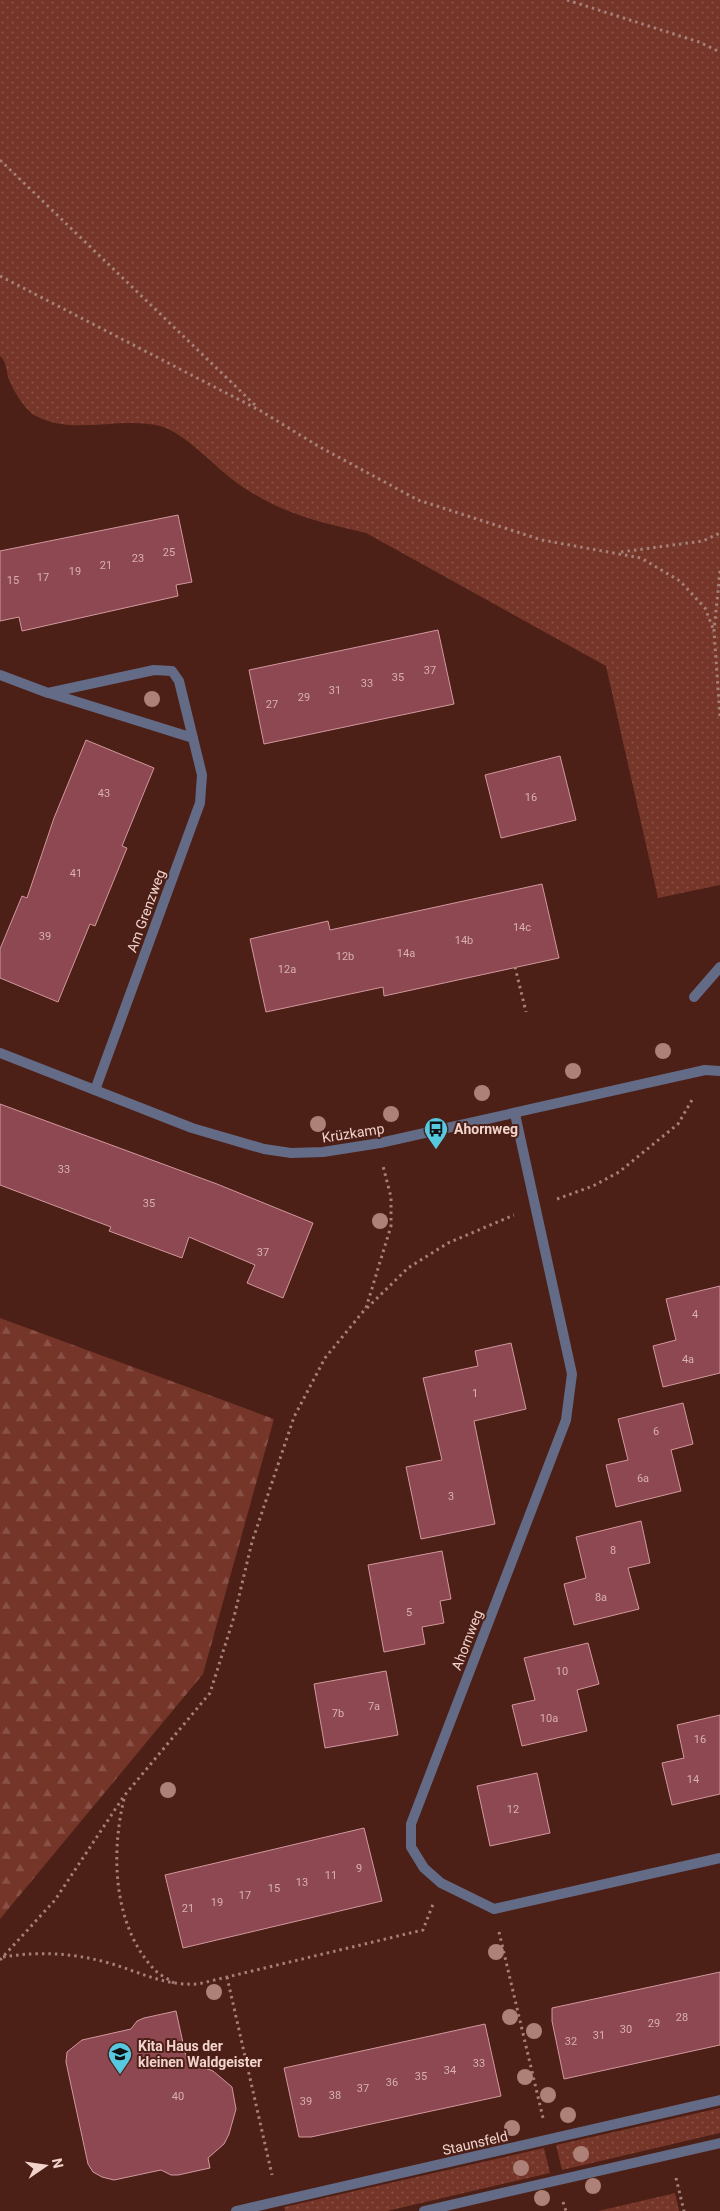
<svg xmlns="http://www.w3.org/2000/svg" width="720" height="2211" font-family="Roboto,sans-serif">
	<defs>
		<pattern id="grass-dots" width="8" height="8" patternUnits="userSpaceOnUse" patternTransform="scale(1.25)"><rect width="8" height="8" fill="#753528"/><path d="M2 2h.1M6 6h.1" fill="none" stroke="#895146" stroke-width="1.8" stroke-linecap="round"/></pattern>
		<pattern id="forest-firs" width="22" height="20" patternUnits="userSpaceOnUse" patternTransform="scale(1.25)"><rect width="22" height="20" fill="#753528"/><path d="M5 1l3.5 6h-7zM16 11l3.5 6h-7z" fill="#895146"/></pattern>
	</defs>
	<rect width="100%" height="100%" fill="#4c1f17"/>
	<g fill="url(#grass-dots)">
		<path d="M0 0H720V885L658 898 606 666 366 533C314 521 276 512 233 480 212 464 185 433 160 426 120 416 73 436 36 416 25 411 14 391 9 380 6 371 7 362 0 356Z"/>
		<path d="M720 2108V2133L562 2170 556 2145Z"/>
		<path d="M544 2148 550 2173 387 2211H285L284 2207Z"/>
		<path d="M675 2193 679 2211H598L667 2195Z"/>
	</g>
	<path fill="url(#forest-firs)" d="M0 1318 274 1419 203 1674 0 1919Z"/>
	<g fill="#8d4851" stroke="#d2989e">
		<path d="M178 515 192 582 176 585 178 596 22 631 19 617 0 621V551Z"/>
		<path d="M438 630 454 704 264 744 249 670Z"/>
		<path d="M86 740 154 768 122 846 127 848 95 926 90 924 58 1002 0 978V949L22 896 27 898 54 818Z"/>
		<path d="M560 756 576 820 501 838 485 775Z"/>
		<path d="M542 884 559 958 384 996 383 987 266 1012 250 939 328 921 330 930Z"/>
		<path d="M0 1104 217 1184 313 1223 283 1298 247 1283 255 1265 189 1237 182 1258 109 1231 111 1227 0 1185Z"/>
		<path d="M720 1286V1373L663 1387 653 1346 676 1340 666 1299Z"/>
		<path d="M511 1343 526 1409 474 1421 495 1524 421 1539 406 1467 442 1460 423 1378 478 1366 475 1351Z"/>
		<path d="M683 1403 693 1444 671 1450 681 1491 616 1507 606 1465 628 1460 618 1419Z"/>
		<path d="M641 1521 650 1563 628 1568 639 1609 574 1625 564 1584 586 1578 576 1537Z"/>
		<path d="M442 1551 451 1599 440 1601 444 1623 422 1627 425 1644 384 1652 368 1565Z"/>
		<path d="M588 1643 599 1684 577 1690 587 1731 522 1746 512 1705 535 1700 524 1658Z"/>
		<path d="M386 1671 398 1735 325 1748 314 1684Z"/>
		<path d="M720 1715V1794L672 1805 662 1763 684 1758 677 1725Z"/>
		<path d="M537 1773 550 1833 490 1846 477 1786Z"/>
		<path d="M364 1828 382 1901 183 1948 165 1875Z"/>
		<path d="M720 1972V2045L564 2079 552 2021V2008Z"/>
		<path d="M176 2011 187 2061 213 2071 232 2087 236 2109 229 2134 224 2144 208 2158 210 2168 178 2175H171L161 2170 114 2180 102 2177 93 2172 88 2164 66 2062 67 2052 82 2040 131 2029 137 2021 144 2018Z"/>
		<path d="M485 2024 501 2096 311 2137H299L284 2068Z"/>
	</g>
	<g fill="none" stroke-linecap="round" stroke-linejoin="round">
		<g stroke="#a58078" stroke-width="3" stroke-dasharray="2.5 4" stroke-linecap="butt">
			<path d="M567 0 699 42 720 52"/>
			<path d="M0 160 257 407"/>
			<path d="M0 276 261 411 318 446 418 500 542 540 641 558 680 581 705 608 714 631"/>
			<path d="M621 552 703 541 720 533"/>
			<path d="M720 571 714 631 720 717"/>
			<path d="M515 967 526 1012"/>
			<path d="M557 1199 593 1186 619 1172 678 1124 692 1100"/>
			<path d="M367 1308 408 1268 448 1243 514 1215"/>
			<path d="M124 1799C111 1853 113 1923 152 1967 157 1974 167 1978 174 1983"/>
			<path d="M499 1932 543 2118"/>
			<path d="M3 1957C40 1951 73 1953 109 1963 140 1972 164 1986 198 1984L423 1930 433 1904"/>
			<path d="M0 1960 55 1900 124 1796 210 1693 234 1617 252 1542 294 1417 325 1358 366 1308 391 1226V1197L383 1166"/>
			<path d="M227 1977 272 2175"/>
			<path d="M676 2178 684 2211"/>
			<path d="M563 2202 566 2211"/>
		</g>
		<path stroke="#646b86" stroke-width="10" d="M694 997 720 967"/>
		<g stroke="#646b86" stroke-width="10">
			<path d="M0 675 48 693 154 670 172 671 179 681 202 775 200 803 95 1090"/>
			<path d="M49 693 193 738"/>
			<path d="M0 1053 192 1128 264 1149 291 1153 323 1152 380 1143 705 1070 720 1071"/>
			<path d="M515 1114 572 1374 566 1420 411 1824V1847L424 1868 441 1883 494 1909 720 1858"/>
			<path d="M236 2211 720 2100"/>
			<path d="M424 2211 720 2143"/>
		</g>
	</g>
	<g fill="#ad8178">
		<circle cx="152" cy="699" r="8"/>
		<circle cx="663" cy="1051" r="8"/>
		<circle cx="573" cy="1071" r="8"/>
		<circle cx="482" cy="1093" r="8"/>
		<circle cx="391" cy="1114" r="8"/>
		<circle cx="318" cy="1124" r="8"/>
		<circle cx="380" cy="1221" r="8"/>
		<circle cx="168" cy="1790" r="8"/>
		<circle cx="496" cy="1952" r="8"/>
		<circle cx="214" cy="1992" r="8"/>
		<circle cx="510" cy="2017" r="8"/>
		<circle cx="534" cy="2031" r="8"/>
		<circle cx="525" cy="2077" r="8"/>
		<circle cx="548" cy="2095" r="8"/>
		<circle cx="568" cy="2115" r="8"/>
		<circle cx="512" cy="2128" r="8"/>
		<circle cx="581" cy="2154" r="8"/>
		<circle cx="521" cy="2168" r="8"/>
		<circle cx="593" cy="2186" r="8"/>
		<circle cx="542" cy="2198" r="8"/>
	</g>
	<defs>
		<g id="bus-pin" transform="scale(1.25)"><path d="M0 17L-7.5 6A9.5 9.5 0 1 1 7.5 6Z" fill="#56c9e0" stroke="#4c1f17"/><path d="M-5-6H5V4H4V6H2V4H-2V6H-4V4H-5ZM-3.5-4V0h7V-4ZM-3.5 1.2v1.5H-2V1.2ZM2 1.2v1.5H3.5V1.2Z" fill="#111"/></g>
		<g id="school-pin" transform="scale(1.25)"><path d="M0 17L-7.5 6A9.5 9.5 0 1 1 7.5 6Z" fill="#56c9e0" stroke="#4c1f17"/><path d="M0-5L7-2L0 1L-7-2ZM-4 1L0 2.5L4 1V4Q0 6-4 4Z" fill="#111"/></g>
	</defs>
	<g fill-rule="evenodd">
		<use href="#bus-pin" x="436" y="1129"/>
		<use href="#school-pin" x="120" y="2054"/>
	</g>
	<g text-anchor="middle" stroke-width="4" stroke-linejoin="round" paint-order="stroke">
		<g font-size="11" fill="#d9b1ae">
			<text x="169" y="556">25</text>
			<text x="138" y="562">23</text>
			<text x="106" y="569">21</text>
			<text x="75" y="575">19</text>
			<text x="43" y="581">17</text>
			<text x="13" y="584">15</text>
			<text x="430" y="674">37</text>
			<text x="398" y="681">35</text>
			<text x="367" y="687">33</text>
			<text x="335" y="694">31</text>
			<text x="304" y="701">29</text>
			<text x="272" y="708">27</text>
			<text x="104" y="797">43</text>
			<text x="531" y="801">16</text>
			<text x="76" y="877">41</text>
			<text x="522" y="931">14c</text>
			<text x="45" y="940">39</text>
			<text x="464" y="944">14b</text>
			<text x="406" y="957">14a</text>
			<text x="345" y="960">12b</text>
			<text x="287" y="973">12a</text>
			<text x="64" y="1173">33</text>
			<text x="149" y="1207">35</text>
			<text x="263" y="1256">37</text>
			<text x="695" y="1318">4</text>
			<text x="688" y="1363">4a</text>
			<text x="475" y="1397">1</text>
			<text x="656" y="1435">6</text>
			<text x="643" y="1482">6a</text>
			<text x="451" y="1500">3</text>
			<text x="613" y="1554">8</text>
			<text x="601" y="1601">8a</text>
			<text x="409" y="1616">5</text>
			<text x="562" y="1675">10</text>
			<text x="374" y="1710">7a</text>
			<text x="338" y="1717">7b</text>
			<text x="549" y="1722">10a</text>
			<text x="700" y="1743">16</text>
			<text x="693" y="1783">14</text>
			<text x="513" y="1813">12</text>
			<text x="359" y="1872">9</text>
			<text x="331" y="1879">11</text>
			<text x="302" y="1886">13</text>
			<text x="274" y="1892">15</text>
			<text x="245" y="1899">17</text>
			<text x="217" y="1906">19</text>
			<text x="188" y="1912">21</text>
			<text x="682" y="2021">28</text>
			<text x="654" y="2027">29</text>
			<text x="626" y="2033">30</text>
			<text x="599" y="2039">31</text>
			<text x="571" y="2045">32</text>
			<text x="479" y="2067">33</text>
			<text x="450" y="2074">34</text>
			<text x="421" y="2080">35</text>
			<text x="392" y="2086">36</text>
			<text x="363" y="2092">37</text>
			<text x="335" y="2099">38</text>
			<text x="178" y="2100">40</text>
			<text x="306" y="2105">39</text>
		</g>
		<g font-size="14" fill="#f2d4cd" stroke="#4c1f17">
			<text transform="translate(146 911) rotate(-70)" y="5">Am Grenzweg</text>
			<text transform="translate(353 1133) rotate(-9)" y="5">Krüzkamp</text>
			<text transform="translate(467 1640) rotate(-69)" y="5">Ahornweg</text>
			<text transform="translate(475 2143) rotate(-13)" y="5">Staunsfeld</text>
		</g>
		<g font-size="14" font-weight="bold" fill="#f2d4cd" stroke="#4c1f17" text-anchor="start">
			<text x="454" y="1134">Ahornweg</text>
			<text x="138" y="2051">Kita Haus der<tspan x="138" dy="16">kleinen Waldgeister</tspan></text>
		</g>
	</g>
	<g transform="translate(45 2166) rotate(77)" stroke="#4c1f17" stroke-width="4" paint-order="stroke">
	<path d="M0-4L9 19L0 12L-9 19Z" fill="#f2d4cd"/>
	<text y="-8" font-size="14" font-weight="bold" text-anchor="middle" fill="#f2d4cd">N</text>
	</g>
</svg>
